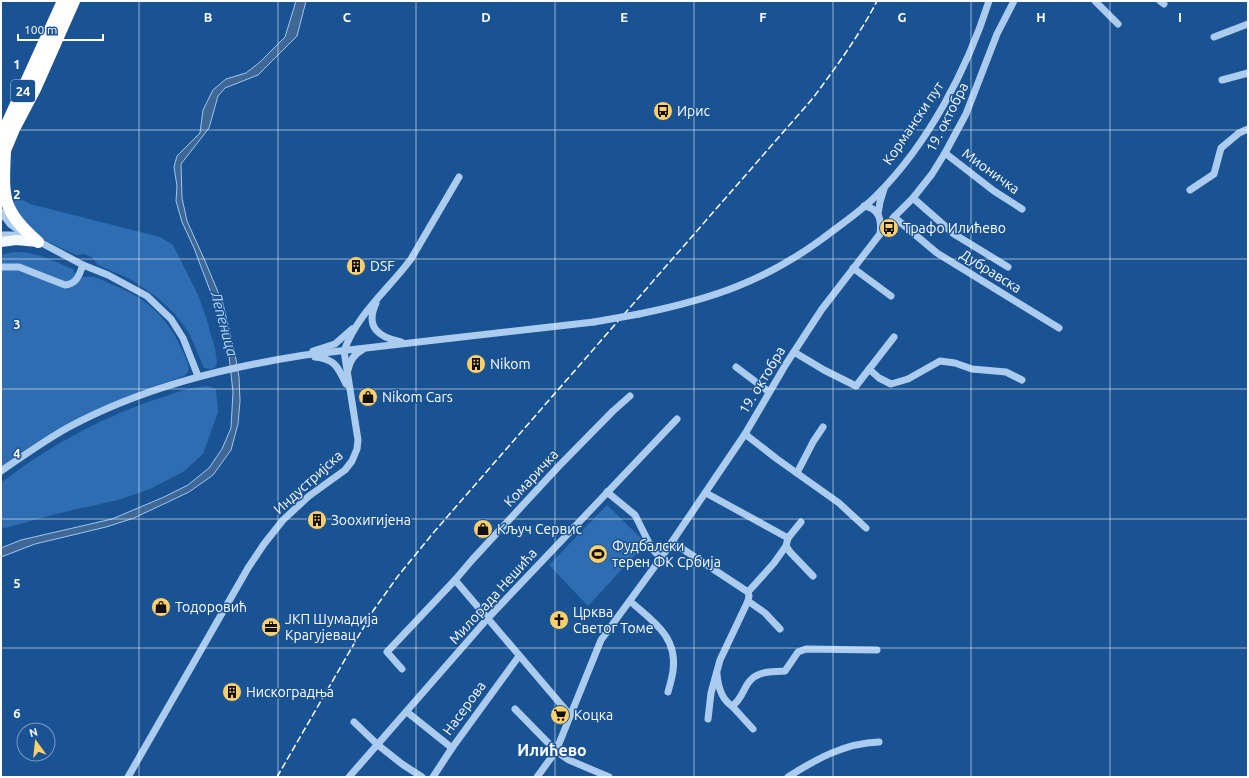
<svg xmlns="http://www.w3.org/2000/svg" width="1249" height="778" font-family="Ubuntu,sans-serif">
	<rect width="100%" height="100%" fill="#1a5393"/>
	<g fill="#2e6db2">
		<path d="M14 196 30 204 160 237 173 245 198 295 206 317 215 349 217 362 216 367 211 369 204 368 189 333 175 314 158 298 132 280 98 265 92 257 84 254 76 255 38 237 23 223 14 205Z"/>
		<path d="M13 252C35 251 53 261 73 269L75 274 74 278 67 282 1 264V255Z"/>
		<path d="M1 270H19L67 288 76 284 82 277C93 275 100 279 111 284 147 298 169 318 184 354 187 361 193 371 184 376 119 398 56 425 1 467Z"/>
		<path d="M208 386 216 389 218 412 203 454 183 472 150 489 118 500 64 512 1 529V483C48 446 106 415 163 397 178 392 192 387 208 386Z"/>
		<path d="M607 505 646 543 588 606 549 565Z"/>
	</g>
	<path fill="#406896" stroke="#9ec7f1" d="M296 1H306L297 36 258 75 225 88 218 96 209 128 181 164 182 198 187 221 205 261 223 304 235 354 239 377 240 401 238 424 231 450 213 475 189 492 134 518 106 527 35 544 1 557V548L21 540 112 519 164 497 188 485 209 468 222 449 231 428 233 392 229 356 217 309 194 248 182 222 176 201 177 186 174 167 177 156 200 133 203 110 213 90 226 79 246 73 260 62 285 37Z"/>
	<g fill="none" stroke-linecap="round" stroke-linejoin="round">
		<g stroke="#abccef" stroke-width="7">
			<path d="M1095 1 1118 24"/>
			<path d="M1160 1 1164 4"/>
			<path d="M1214 37 1248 24"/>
			<path d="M1222 80 1248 73"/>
			<path d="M945 153 994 191 1022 209"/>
			<path d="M1190 190 1214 174 1221 148 1239 133 1248 129"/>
			<path d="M913 198 954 234 1008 267"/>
			<path d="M864 206C879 208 882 220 880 234"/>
			<path d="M1 212 10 224 23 233"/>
			<path d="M878 214 880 202 884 189"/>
			<path d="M894 217 937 253 1059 328"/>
			<path d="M1 235H16L25 238"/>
			<path d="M36 240 83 265 108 275 147 296 171 319 183 338 198 376"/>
			<path d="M1 267H19L65 285C77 284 79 275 83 265"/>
			<path d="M853 268 891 296"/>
			<path d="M376 303C365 327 378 337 401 342"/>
			<path d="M639 314C673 307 706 299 738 286 768 274 796 258 822 239 840 225 860 212 876 196 928 144 967 70 989 1"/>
			<path d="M313 351 335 344 352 329"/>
			<path d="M794 352 824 370 856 386 894 337"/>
			<path d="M315 357C335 359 338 367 346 384"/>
			<path d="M736 367 769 392"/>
			<path d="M869 369 879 378 891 384 908 379 940 361 955 363 972 369 1006 372 1022 380"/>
			<path d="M348 370C350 360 354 354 362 350"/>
			<path d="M745 434 777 459 839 503 866 528"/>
			<path d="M1 471C23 456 44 441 67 428 141 388 222 368 305 355L594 322"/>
			<path d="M797 473 813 442 823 427"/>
			<path d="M607 492 635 515 652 549 661 558"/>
			<path d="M706 493 788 538 786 546 790 552 813 576"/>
			<path d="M788 538 801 522"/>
			<path d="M672 542 748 592 749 596 748 601 765 613 780 629"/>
			<path d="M455 580 570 715"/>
			<path d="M748 592 774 563 786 546"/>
			<path d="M630 601C652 621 678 636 673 671 672 678 670 685 668 692"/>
			<path d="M402 669 387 652 455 580 472 560 558 467 613 411 630 396"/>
			<path d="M717 674C718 686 721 699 732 706 745 698 743 680 760 674 768 671 776 672 785 671L798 652 806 649 877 650"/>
			<path d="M732 706 753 729"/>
			<path d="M515 709 556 751 569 760 609 777"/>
			<path d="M407 712 452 748"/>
			<path d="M708 719 711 693 720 660 748 601"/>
			<path d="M354 722 378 745 402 764 422 777"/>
			<path d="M128 777 248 568 264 544 283 520 309 496 345 470 352 461 357 449 358 440 344 351C357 314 388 290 411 259L459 177"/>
			<path d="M349 777 488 618 677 419"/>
			<path d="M433 777 452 748 519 656"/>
			<path d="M537 777 556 751 601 640 661 558 745 434 786 364 822 309 880 234 894 217 913 198 932 174 945 153 966 114 997 34 1014 1"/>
			<path d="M788 777C816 759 845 743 879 742"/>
		</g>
		<path stroke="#f4f8ff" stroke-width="10" d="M1 242 16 240 38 242"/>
		<g stroke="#fff" stroke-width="12">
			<path d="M1 137 63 1"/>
			<path d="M5 151C3 197 1 210 38 242"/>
			<path d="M1 160 14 129 35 89 74 1"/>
		</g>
		<path stroke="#fff" stroke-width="1.5" stroke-dasharray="7 3" stroke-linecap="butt" d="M277 777 373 611 398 576 434 532 488 470 813 98C836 67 859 36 877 1"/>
		<path stroke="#abccef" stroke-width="7" d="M594 322 639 314"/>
	</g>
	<path fill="none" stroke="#fff" stroke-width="1" stroke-opacity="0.55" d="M139 1V777M278 1V777M416 1V777M555 1V777M694 1V777M833 1V777M971 1V777M1110 1V777M1 130H1248M1 259H1248M1 389H1248M1 519H1248M1 648H1248"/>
	<defs>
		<g id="bus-disc" transform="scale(1)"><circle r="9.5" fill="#ffd06a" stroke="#1a5393"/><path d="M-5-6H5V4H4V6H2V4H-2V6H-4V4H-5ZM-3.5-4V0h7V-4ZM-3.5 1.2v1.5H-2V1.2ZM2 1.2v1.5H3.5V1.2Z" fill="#111"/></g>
		<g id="building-disc" transform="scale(1)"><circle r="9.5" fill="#ffd06a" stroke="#1a5393"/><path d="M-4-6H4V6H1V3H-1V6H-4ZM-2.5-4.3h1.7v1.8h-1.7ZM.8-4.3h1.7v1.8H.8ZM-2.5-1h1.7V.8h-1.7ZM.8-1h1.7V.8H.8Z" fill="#111"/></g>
		<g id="shop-disc" transform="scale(1)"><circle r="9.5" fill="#ffd06a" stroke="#1a5393"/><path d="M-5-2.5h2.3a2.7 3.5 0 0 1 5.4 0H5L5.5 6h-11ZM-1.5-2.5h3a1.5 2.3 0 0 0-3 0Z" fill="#111"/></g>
		<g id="stadium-disc" transform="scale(1)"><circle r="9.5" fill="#ffd06a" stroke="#1a5393"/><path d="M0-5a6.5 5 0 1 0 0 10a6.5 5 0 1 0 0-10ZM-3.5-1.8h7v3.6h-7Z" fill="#111"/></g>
		<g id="church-disc" transform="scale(1)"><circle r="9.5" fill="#ffd06a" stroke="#1a5393"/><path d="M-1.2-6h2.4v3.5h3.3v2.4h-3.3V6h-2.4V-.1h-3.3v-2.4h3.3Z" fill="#111"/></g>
		<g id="office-disc" transform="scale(1)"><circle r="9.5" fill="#ffd06a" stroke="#1a5393"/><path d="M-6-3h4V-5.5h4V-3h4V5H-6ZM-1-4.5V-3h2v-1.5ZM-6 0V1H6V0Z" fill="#111"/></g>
		<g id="supermarket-disc" transform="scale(1)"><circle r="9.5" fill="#ffd06a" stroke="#1a5393"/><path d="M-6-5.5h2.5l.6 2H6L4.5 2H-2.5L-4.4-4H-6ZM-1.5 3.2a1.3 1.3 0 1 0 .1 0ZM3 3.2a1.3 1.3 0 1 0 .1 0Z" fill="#111"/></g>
	</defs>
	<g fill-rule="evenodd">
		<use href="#bus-disc" x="663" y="111"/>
		<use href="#bus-disc" x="889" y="228"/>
		<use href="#building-disc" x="356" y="266"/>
		<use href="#building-disc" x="476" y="364"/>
		<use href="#shop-disc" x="368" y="397"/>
		<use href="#building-disc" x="317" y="520"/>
		<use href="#shop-disc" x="483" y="529"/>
		<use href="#stadium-disc" x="598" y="554"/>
		<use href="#shop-disc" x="161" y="607"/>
		<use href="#church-disc" x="559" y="620"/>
		<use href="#office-disc" x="271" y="627"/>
		<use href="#building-disc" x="232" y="692"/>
		<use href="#supermarket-disc" x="560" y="715"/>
	</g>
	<g text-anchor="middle" stroke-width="3" stroke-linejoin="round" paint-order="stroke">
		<rect fill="#1a5393" stroke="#bacbdf" stroke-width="1" x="11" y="80" width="24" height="22" rx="3"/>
		<g font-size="13" font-weight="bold" fill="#fff">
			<text x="23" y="96">24</text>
		</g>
		<g font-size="14" fill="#fff" stroke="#1a5393" text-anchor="start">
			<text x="677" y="116">Ирис</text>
			<text x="903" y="233">Трафо Илићево</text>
			<text x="370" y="271">DSF</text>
			<text x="490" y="369">Nikom</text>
			<text x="382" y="402">Nikom Cars</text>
			<text x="331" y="525">Зоохигијена</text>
			<text x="497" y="534">Кључ Сервис</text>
			<text x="612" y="551">Фудбалски<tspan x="612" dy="16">терен ФК Србија</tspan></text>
			<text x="175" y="612">Тодоровић</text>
			<text x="573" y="617">Црква<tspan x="573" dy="16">Светог Томе</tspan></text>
			<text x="285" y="624">ЈКП Шумадија<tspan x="285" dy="16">Крагујевац</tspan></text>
			<text x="246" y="697">Нискоградња</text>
			<text x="574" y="720">Коцка</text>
		</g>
		<g font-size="14" fill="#fff" stroke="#1a5393">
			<text transform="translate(947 117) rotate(-63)" y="5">19. октобра</text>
			<text transform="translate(913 123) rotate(-56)" y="5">Кормански пут</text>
			<text transform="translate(991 171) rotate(36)" y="5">Мионичка</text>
			<text transform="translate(991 271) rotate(32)" y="5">Дубравска</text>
			<text transform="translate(762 380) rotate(-59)" y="5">19. октобра</text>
			<text transform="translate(531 478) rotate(-47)" y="5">Комаричка</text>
			<text transform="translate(308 482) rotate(-42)" y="5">Индустријска</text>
			<text transform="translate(493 596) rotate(-48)" y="5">Милорада Нешића</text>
			<text transform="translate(464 708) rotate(-54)" y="5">Насерова</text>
		</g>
		<g font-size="15" font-style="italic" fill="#b8d6f6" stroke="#1a5393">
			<text transform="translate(224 324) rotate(75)" y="5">Лепеница</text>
		</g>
		<g font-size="16" font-weight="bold" fill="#fff" stroke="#1a5393">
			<text x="552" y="756">Илићево</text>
		</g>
	</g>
	<g font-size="13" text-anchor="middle" font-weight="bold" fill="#fff" stroke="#1a5393" stroke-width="3" stroke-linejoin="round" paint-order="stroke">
		<text x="208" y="22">B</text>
		<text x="347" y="22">C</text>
		<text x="486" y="22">D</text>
		<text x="624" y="22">E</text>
		<text x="763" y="22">F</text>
		<text x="902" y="22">G</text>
		<text x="1041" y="22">H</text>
		<text x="1180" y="22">I</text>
		<text x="17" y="69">1</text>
		<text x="17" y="199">2</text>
		<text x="17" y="329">3</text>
		<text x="17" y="458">4</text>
		<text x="17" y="588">5</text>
		<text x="17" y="718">6</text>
	</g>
	<rect width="1249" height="778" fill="none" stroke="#ffffff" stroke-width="4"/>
	<g transform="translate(36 742) rotate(345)"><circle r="19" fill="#1a5393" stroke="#7698be"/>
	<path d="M0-3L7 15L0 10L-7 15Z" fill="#ffd06a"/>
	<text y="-6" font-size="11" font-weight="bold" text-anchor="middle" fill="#ffffff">N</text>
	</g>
	<path d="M18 34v6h85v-6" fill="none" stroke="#ffffff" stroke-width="2"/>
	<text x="24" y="34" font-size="12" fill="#ffffff" stroke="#1a5393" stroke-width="3" paint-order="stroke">100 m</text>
</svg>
